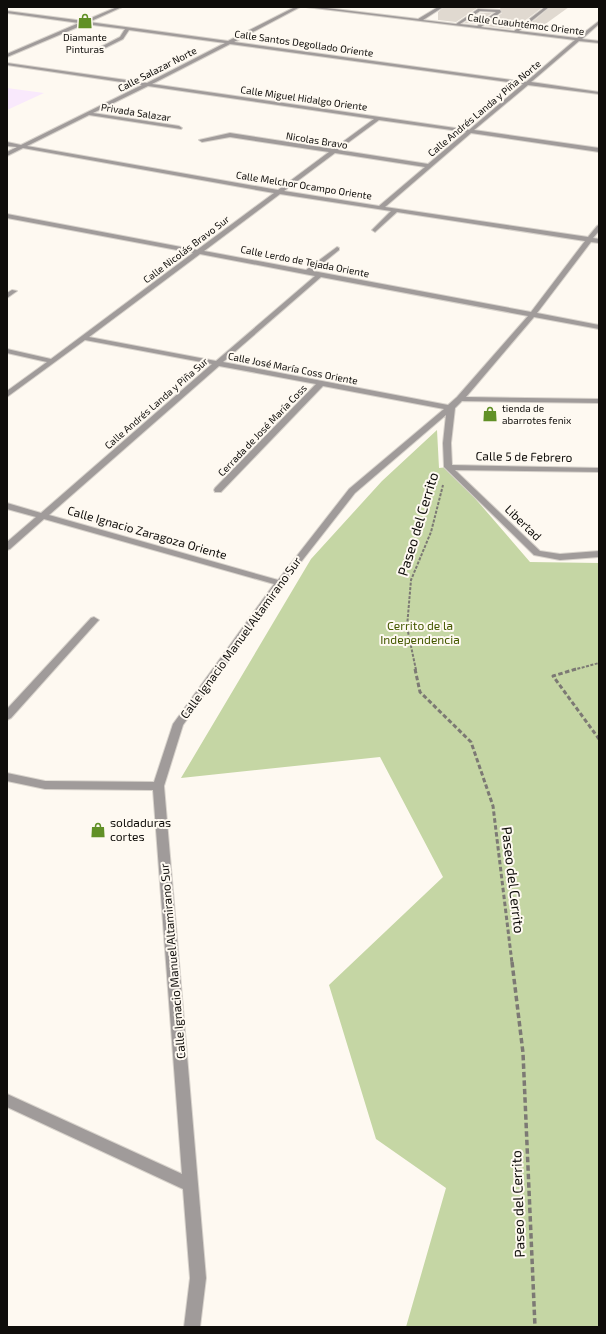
<svg xmlns="http://www.w3.org/2000/svg" width="606" height="1334" font-family="'Exo 2',sans-serif">
	<rect width="100%" height="100%" fill="#fef9f1"/>
	<path fill="#f9e9fc" d="M7 88 44 93 7 110Z"/>
	<path fill="#c5d6a4" d="M437 430 439 468 448 467 530 562 599 563V1327H406L446 1188 376 1139 329 985 443 877 380 757 181 778 311 559 382 481Z"/>
	<g fill="#e0d9d0">
		<path d="M444 7H543L515 28 510 29 485 26 502 13 500 8H477L456 22 438 20V12Z"/>
		<path d="M550 7H569L537 30 524 29Z"/>
		<path d="M480 13H492L477 24 464 23Z"/>
	</g>
	<g fill="none" stroke-linecap="round" stroke-linejoin="round">
		<g stroke="#d8d3cc" stroke-width="2">
			<g id="minor">
				<path d="M117 7H122L89 22 228 41 295 7H300L234 42 526 82 575 40 306 7H318L418 19 438 7H443L423 20 456 24 478 9 500 10 501 12 481 27 514 31 545 7H549L519 31 577 38 599 21V24L582 39 599 41V43L579 41 531 82 599 92V94L528 85 474 130 599 148V152L471 133 385 207 588 237 597 226 599 225V231L593 238 599 239V243L591 242 537 313 599 325V329L534 317 466 397 599 399V403L462 401 455 408 451 443 452 465 599 468V472L455 470 540 551 560 554 599 551V557L560 560 534 555 444 467 443 443 446 415 355 493 283 585 183 725 164 786 206 1278 200 1327H184L190 1278 183 1189 7 1107V1094L182 1174 153 790 45 789 7 781V773L45 781 154 782 173 724 274 584 44 519 10 549 7 550V542L36 517 7 509V503L41 513 212 364 85 340 7 397V391L47 362 7 353V349L51 359 193 253 7 218V214L197 250 274 193 23 148 7 156V152L17 147 7 146V142L21 145 142 85 7 65V63L147 83 225 43 129 30 123 39 93 54 91 52 120 37 125 29 85 24 7 57V54L79 23 7 13V11L84 21ZM480 11 496 12 477 26 460 24ZM230 44 523 84 469 130 152 84ZM148 86 374 119 333 149 230 133 199 140 202 142 230 137 329 152 278 190 27 146 89 115 181 129 182 128 179 126 93 113ZM379 120 466 132 428 164 338 150ZM335 153 425 167 379 206 284 191ZM280 194 391 211 372 230 375 232 397 212 585 241 531 312 313 271 339 250V248L337 247 306 270 204 251ZM200 254 315 276 216 361 89 337ZM321 277 528 316 457 397 448 405 223 362ZM219 366 316 384 215 488 214 490 215 492H221L323 386 444 409 349 489 278 580 49 515Z"/>
				<path d="M12 290 17 291 7 298V293Z"/>
				<path d="M94 617 99 620 97 622 11 718 7 720V709L91 618Z"/>
			</g>
		</g>
		<g stroke="#7c7974" stroke-width="2" stroke-dasharray="3 1.5" stroke-linecap="butt">
			<path d="M416 670 407 627 411 580 431 532 443 485"/>
			<path d="M573 670 599 663"/>
		</g>
		<g stroke="#7c7974" stroke-width="3" stroke-dasharray="4.5 2.5" stroke-linecap="butt">
			<path d="M415 669 420 692 471 742 493 806 512 963"/>
			<path d="M576 669 553 676 599 739"/>
		</g>
		<path stroke="#7c7974" stroke-width="3.5" stroke-dasharray="5.5 3" stroke-linecap="butt" d="M512 962 523 1053 535 1327"/>
		<use href="#minor" fill="#a09b9a" fill-rule="evenodd"/>
	</g>
	<defs>
		<g id="shop-bare" transform="scale(1.2)"><path d="M-5-2.5h2.3a2.7 3.5 0 0 1 5.4 0H5L5.5 6h-11ZM-1.5-2.5h3a1.5 2.3 0 0 0-3 0Z" fill="#619026" stroke="#fef9f1" stroke-width="2.5" paint-order="stroke"/></g>
	</defs>
	<g fill-rule="evenodd">
		<use href="#shop-bare" x="85" y="21"/>
		<use href="#shop-bare" x="490" y="414"/>
		<use href="#shop-bare" x="98" y="830"/>
	</g>
	<g text-anchor="middle" stroke-width="4" stroke-linejoin="round" paint-order="stroke">
		<g font-size="10" fill="#0f0d0a" stroke="#fef9f1">
			<text transform="translate(526 24) rotate(7)" y="4">Calle Cuauhtémoc Oriente</text>
			<text transform="translate(304 43) rotate(8)" y="4">Calle Santos Degollado Oriente</text>
			<text transform="translate(157 69) rotate(-27)" y="4">Calle Salazar Norte</text>
			<text transform="translate(304 98) rotate(8)" y="4">Calle Miguel Hidalgo Oriente</text>
			<text transform="translate(484 108) rotate(-40)" y="4">Calle Andrés Landa y Piña Norte</text>
			<text transform="translate(136 112) rotate(9)" y="4">Privada Salazar</text>
			<text transform="translate(317 140) rotate(9)" y="4">Nicolas Bravo</text>
			<text transform="translate(304 185) rotate(9)" y="4">Calle Melchor Ocampo Oriente</text>
			<text transform="translate(186 249) rotate(-37)" y="4">Calle Nicolás Bravo Sur</text>
			<text transform="translate(305 261) rotate(11)" y="4">Calle Lerdo de Tejada Oriente</text>
			<text transform="translate(293 368) rotate(11)" y="4">Calle José María Coss Oriente</text>
			<text transform="translate(156 403) rotate(-41)" y="4">Calle Andrés Landa y Piña Sur</text>
			<text transform="translate(262 430) rotate(-46)" y="4">Cerrada de José María Coss</text>
		</g>
		<g font-size="10" fill="#0f0d0a" stroke="#fef9f1">
			<text x="85" y="41">Diamante<tspan x="85" dy="12">Pinturas</tspan></text>
			<text x="502" y="412" text-anchor="start">tienda de<tspan x="502" dy="12">abarrotes fenix</tspan></text>
		</g>
		<g font-size="12" fill="#0f0d0a" stroke="#fef9f1">
			<text transform="translate(524 457) rotate(1)" y="4">Calle 5 de Febrero</text>
			<text transform="translate(523 523) rotate(44)" y="4">Libertad</text>
			<text transform="translate(147 533) rotate(16)" y="4">Calle Ignacio Zaragoza Oriente</text>
			<text transform="translate(241 638) rotate(-54)" y="4">Calle Ignacio Manuel Altamirano Sur</text>
			<text transform="translate(173 961) rotate(-95)" y="4">Calle Ignacio Manuel Altamirano Sur</text>
		</g>
		<g font-size="12" fill="#455901" stroke="#fef9f1">
			<text x="420" y="630">Cerrito de la<tspan x="420" dy="14">Independencia</tspan></text>
		</g>
		<g font-size="12" fill="#0f0d0a" stroke="#fef9f1" text-anchor="start">
			<text x="110" y="827">soldaduras<tspan x="110" dy="14">cortes</tspan></text>
		</g>
		<g font-size="14" fill="#0f0d0a" stroke="#fef9f1">
			<text transform="translate(418 524) rotate(-73)" y="5">Paseo del Cerrito</text>
			<text transform="translate(513 880) rotate(83)" y="5">Paseo del Cerrito</text>
			<text transform="translate(518 1204) rotate(-92)" y="5">Paseo del Cerrito</text>
		</g>
	</g>
	<rect width="606" height="1334" fill="none" stroke="#0f0d0a" stroke-width="16"/>
</svg>
